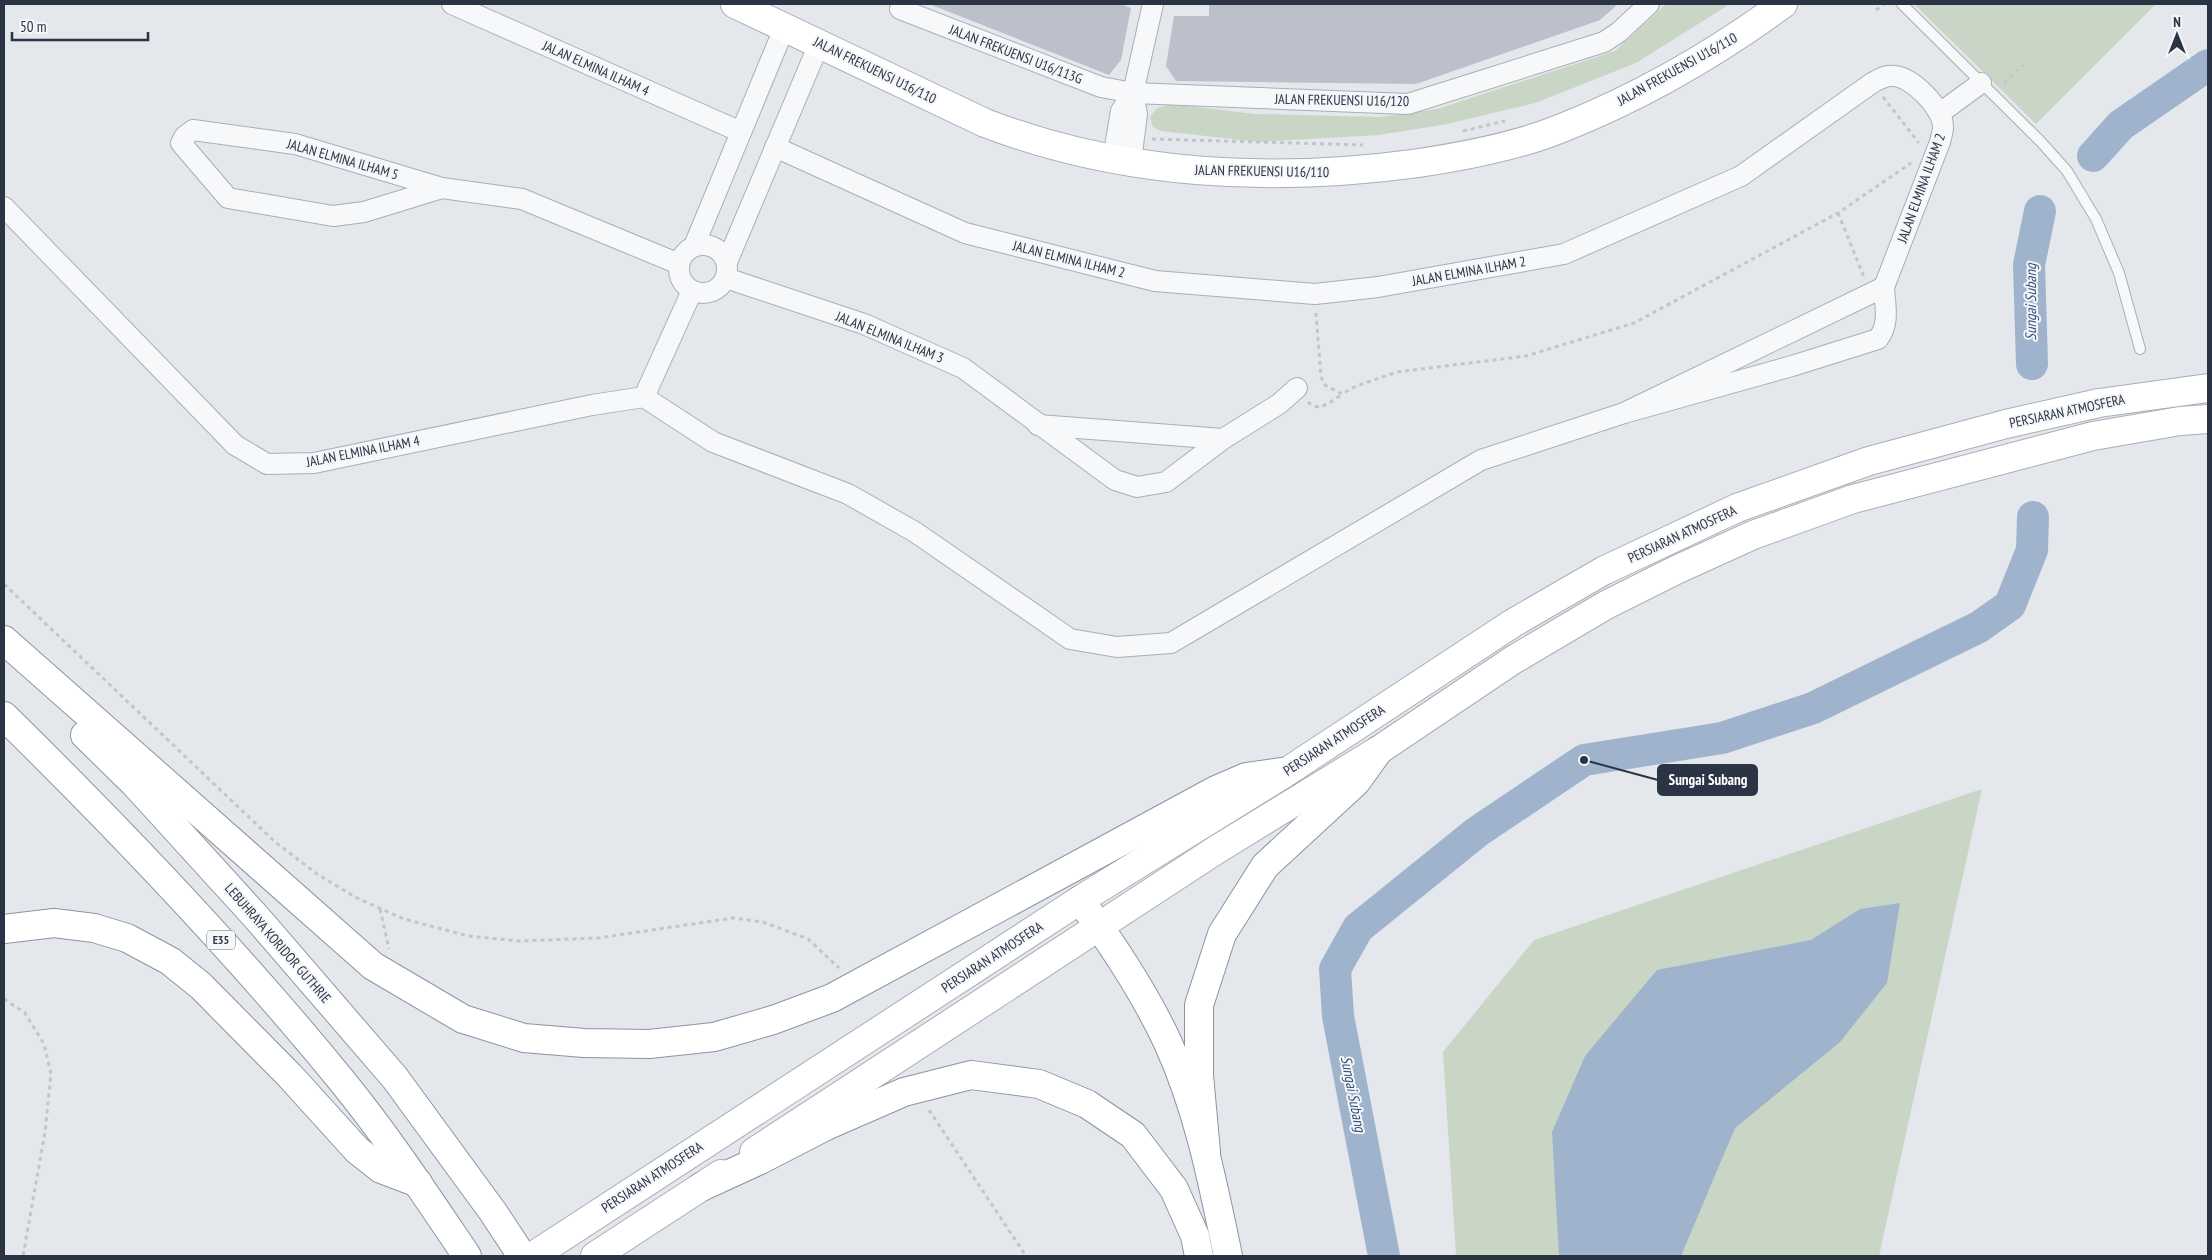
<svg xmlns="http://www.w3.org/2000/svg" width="2212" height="1260" font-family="'PT Sans Narrow',sans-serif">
	<rect width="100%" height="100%" fill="#e4e7ec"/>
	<g fill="#c9d6c5">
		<path d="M1666 4H1730L1636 63 1535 103 1447 124 1379 135 1259 142 1161 131 1153 127 1150 117 1157 108 1171 104 1255 114 1381 117 1437 109 1615 51Z"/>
		<path d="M1914 4H2156L2036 124Z"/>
		<path d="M1982 789 1879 1256H1456L1443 1052 1534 940Z"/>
	</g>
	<path fill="#9fb4cc" d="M1900 903 1887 983 1840 1042 1735 1128 1681 1256H1559L1552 1132 1585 1056 1657 970 1811 940 1860 909Z"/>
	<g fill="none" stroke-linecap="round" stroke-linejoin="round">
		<g stroke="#9fb4cc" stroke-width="32">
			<path d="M2093 156 2121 125 2208 65"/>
			<path d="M2032 364 2029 265 2040 211"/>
			<path d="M1384 1256 1338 1016 1335 969 1358 928 1477 832 1584 760 1722 738 1813 708 1979 627 2010 605 2032 550 2033 517"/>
		</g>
	</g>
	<g fill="#bbc0ca">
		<path d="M929 4H1120L1131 8 1121 60 1109 75Z"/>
		<path d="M1209 4H1618L1600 20 1416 84 1176 81 1166 66 1174 16H1209Z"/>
	</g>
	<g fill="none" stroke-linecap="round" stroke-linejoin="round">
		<g stroke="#a9aeb7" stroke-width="12">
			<path id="lane" d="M1902 4 2042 143 2067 171 2096 219 2119 273 2140 349"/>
		</g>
		<g stroke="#a9aeb7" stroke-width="22">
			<g id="street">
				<path d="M452 4 741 132"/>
				<path d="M900 9 1101 87 1133 93 1408 104 1604 42 1619 32 1649 4"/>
				<path d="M1940 113 1981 83"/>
				<path d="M775 147 965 233 1155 281 1315 294 1378 287 1564 254 1741 176 1872 83C1879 79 1885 75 1894 76 1912 77 1943 108 1943 127 1943 132 1941 137 1940 142L1884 287"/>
				<path d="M1113 158 1121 111 1133 93 1153 4"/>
				<path d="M1131 161 1137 114 1133 93"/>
				<path d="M442 188 364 212 333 216 228 198 181 143 185 136 193 130 295 144 442 188 522 199 679 264"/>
				<path d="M4 207 235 445 267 464 314 463 592 405 644 397"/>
				<circle cx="703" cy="269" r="24"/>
				<path d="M694 246 785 26"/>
				<path d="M727 262 819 44"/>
				<path d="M726 278 864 324 963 368 1115 480 1137 487 1166 482 1223 439 1279 404 1297 388"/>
				<path d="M644 397 713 442 848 494 915 532 1070 639 1117 647 1171 643 1481 460 1624 413 1792 366 1878 339C1890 324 1885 305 1884 287L1624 413"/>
				<path d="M644 397 692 291"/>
				<path d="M1038 425 1223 439"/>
			</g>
		</g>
		<g stroke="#a9aeb7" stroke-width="30">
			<g id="secondary">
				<path d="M735 4 985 123C1123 176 1274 183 1419 163 1466 156 1518 146 1562 128 1640 97 1716 53 1783 4"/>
				<path d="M754 1152 1216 850 1379 750 1513 660 1606 605 1676 570 1753 535 1853 499 2093 436 2180 421 2208 419"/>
				<path d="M533 1256 1080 900 1288 771 1513 623 1603 571 1737 508 1869 461 2006 424 2099 403 2208 388"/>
				<path d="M595 1256 721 1174"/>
			</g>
		</g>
		<g stroke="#8b94a3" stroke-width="30">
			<g id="highway">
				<path d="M4 640 373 966 463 1019 524 1038 584 1043 649 1044 714 1037 773 1020 832 998 1216 790 1246 777 1288 771"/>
				<path d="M4 716C122 832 237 952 342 1081 387 1136 427 1197 467 1256"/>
				<path d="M85 735 135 784 257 918 395 1078 493 1212 522 1256"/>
				<path d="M1080 900C1113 945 1145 993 1168 1043 1199 1111 1213 1184 1228 1256"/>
				<path d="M4 929 54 923 94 928 127 938 170 961 201 986 290 1076 357 1150 381 1169 418 1183"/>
				<path d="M1206 1152 1199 1075V1005L1222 934 1265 866 1356 782 1379 750"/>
				<path d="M701 1187 760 1160 826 1126 904 1092 971 1075 1039 1084 1087 1104 1133 1135 1174 1189 1195 1236 1199 1256"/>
			</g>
		</g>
		<g stroke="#c2c5cb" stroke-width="3" stroke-dasharray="4 4" stroke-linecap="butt">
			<path d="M1876 10 1884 4"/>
			<path d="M2004 83 2023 65"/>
			<path d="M1883 97 1919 143"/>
			<path d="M1463 131 1505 121"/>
			<path d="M1152 139 1363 145"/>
			<path d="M1838 213 1864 277"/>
			<path d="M1316 313 1321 377 1325 385 1342 394 1356 386 1397 372 1526 356 1634 323 1838 213 1911 163"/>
			<path d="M1308 402C1319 413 1330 402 1341 395"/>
			<path d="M4 584 274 841 317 874 357 898 404 919 468 936 519 941 598 938 733 918 763 922 808 939 839 968"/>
			<path d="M380 909 389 949"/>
			<path d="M4 999 25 1013 44 1044 51 1074 45 1132 23 1256"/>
			<path d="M929 1110 1026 1256"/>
		</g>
		<use href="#lane" stroke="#f7f8fa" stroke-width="10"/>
		<use href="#street" stroke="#f7f8fa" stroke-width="20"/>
		<use href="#secondary" stroke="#fff" stroke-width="28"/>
		<use href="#highway" stroke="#fff" stroke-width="28"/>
	</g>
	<g text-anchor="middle" stroke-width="4" stroke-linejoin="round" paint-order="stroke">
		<rect fill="#f4f6f9" stroke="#676e7b" stroke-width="1" x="207" y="930.5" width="28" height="19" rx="4"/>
		<g font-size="12" font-weight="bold" fill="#2b3445">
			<text x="221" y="944">E35</text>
		</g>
		<g font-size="14" fill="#2b3445" stroke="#f4f6f9">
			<text transform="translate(1016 54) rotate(21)" y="5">JALAN FREKUENSI U16/113G</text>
			<text transform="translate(596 68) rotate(24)" y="5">JALAN ELMINA ILHAM 4</text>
			<text transform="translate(1677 69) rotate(-29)" y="5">JALAN FREKUENSI U16/110</text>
			<text transform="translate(875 70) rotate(26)" y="5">JALAN FREKUENSI U16/110</text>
			<text transform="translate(1342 100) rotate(1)" y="5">JALAN FREKUENSI U16/120</text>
			<text transform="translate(343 159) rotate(16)" y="5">JALAN ELMINA ILHAM 5</text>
			<text transform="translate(1262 171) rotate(1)" y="5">JALAN FREKUENSI U16/110</text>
			<text transform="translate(1921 188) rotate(-70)" y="5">JALAN ELMINA ILHAM 2</text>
			<text transform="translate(1069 259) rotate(14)" y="5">JALAN ELMINA ILHAM 2</text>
			<text transform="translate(1469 271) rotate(-10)" y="5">JALAN ELMINA ILHAM 2</text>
			<text transform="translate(890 337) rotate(22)" y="5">JALAN ELMINA ILHAM 3</text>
			<text transform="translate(2067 411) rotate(-12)" y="5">PERSIARAN ATMOSFERA</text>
			<text transform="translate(363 451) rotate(-11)" y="5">JALAN ELMINA ILHAM 4</text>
			<text transform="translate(1682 534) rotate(-25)" y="5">PERSIARAN ATMOSFERA</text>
			<text transform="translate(1334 740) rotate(-33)" y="5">PERSIARAN ATMOSFERA</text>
			<text transform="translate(278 943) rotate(49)" y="5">LEBUHRAYA KORIDOR GUTHRIE</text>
			<text transform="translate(992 957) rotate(-33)" y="5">PERSIARAN ATMOSFERA</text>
			<text transform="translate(652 1177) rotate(-33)" y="5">PERSIARAN ATMOSFERA</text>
		</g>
		<g font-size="15" font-style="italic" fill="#34527a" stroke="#f4f6f9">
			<text transform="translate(2031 302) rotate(-90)" y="5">Sungai Subang</text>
			<text transform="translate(1353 1094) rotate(79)" y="5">Sungai Subang</text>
		</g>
	</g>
	<path fill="none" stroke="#2b3445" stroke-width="2" d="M1584 760L1658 780"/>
	<circle fill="#2b3445" stroke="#f4f6f9" stroke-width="2" cx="1584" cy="760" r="5"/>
	<rect fill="#2b3445" stroke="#2b3445" stroke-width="2" x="1658" y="765" width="99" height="30" rx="5"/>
	<g font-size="15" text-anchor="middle" font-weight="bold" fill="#fff">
		<text x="1708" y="785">Sungai Subang</text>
	</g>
	<rect width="2212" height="1260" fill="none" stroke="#2b3445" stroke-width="10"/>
	<g transform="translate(2177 35)" stroke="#f4f6f9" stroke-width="4" paint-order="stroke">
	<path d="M0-4L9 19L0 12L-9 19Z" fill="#2b3445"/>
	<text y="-8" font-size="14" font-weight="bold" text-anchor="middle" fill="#2b3445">N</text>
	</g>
	<path d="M12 32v8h136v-8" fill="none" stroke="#2b3445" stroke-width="2.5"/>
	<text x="20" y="32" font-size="15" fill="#2b3445" stroke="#f4f6f9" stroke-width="4" paint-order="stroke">50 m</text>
</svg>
